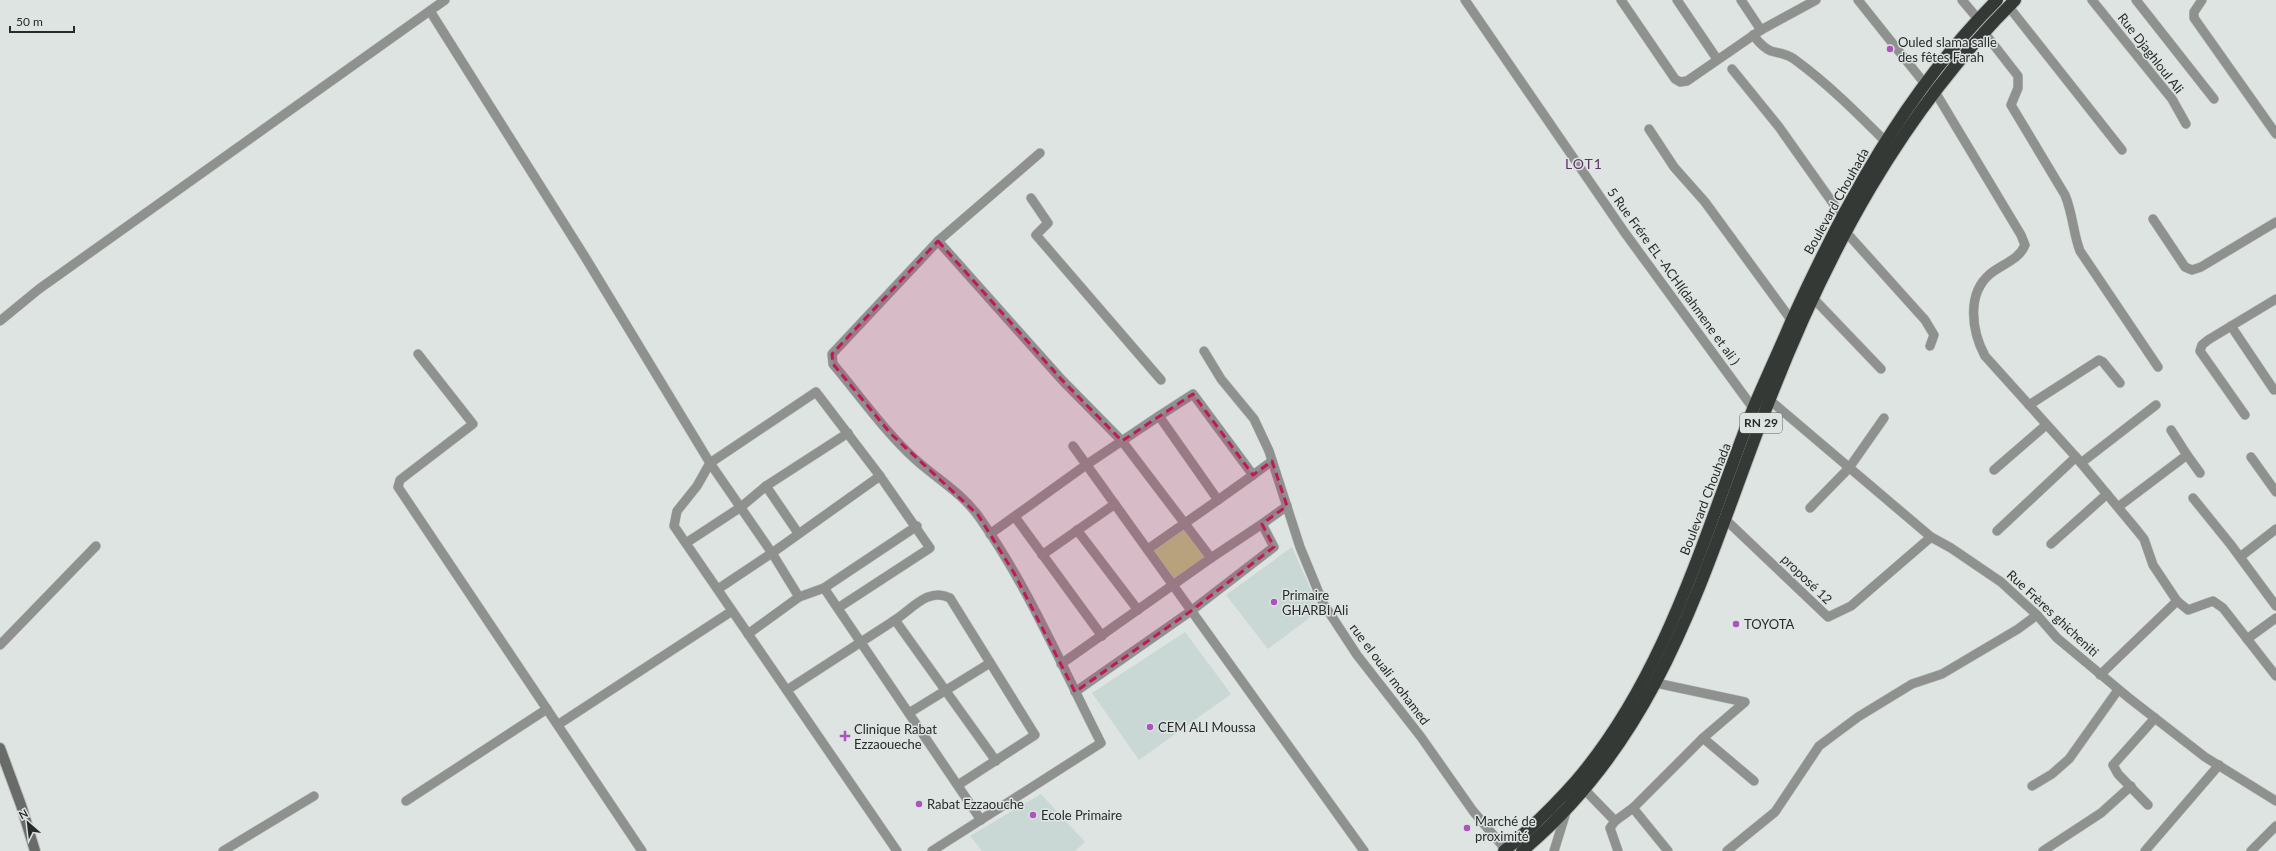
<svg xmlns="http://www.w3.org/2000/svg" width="2276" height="851" font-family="Lato,sans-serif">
	<rect width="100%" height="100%" fill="#dde4e2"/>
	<g fill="#cad8d5">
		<path d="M1292 547 1320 610 1268 649 1226 595Z"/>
		<path d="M1185 632 1231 694 1139 760 1092 693Z"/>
		<path d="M1041 794 1085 842 1075 851H982L970 836Z"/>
	</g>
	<path fill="#b5c586" d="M1183 527 1207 558 1174 581 1151 550Z"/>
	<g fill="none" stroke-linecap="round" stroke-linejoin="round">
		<g stroke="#b9bfbd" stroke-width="10">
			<g id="street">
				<path d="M1465 0 1625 233 1753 408"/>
				<path d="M1621 0 1675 79 1680 82 1687 81 1761 30 1816 0"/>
				<path d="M1677 0 1717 59"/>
				<path d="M1741 0 1761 30"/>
				<path d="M1858 0 1925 84"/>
				<path d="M1962 0 1978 19"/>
				<path d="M2092 0 2172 99 2186 124"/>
				<path d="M2136 0 2214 99"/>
				<path d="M2202 0 2194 12V18L2276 134"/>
				<path d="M2009 7 2122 150"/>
				<path d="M430 11 585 257 710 463 772 553 799 597"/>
				<path d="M1983 31 2018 76V88L2011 105 2065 195C2073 214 2073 233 2080 251L2158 367"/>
				<path d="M1753 35C1758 41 1763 48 1771 51 1779 53 1787 54 1794 59 1827 83 1856 112 1885 141"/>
				<path d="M1732 69 1779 127 1842 216"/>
				<path d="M1934 90 2021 235 2025 245C2019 260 2002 264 1990 274 1966 294 1972 332 1985 356L2076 457 2136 529 2144 539 2153 565 2177 601"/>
				<path d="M1649 129 1674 167 1705 202 1792 321"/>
				<path d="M1031 198 1048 223 1036 235 1161 380"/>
				<path d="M2153 219 2185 267 2192 270 2201 267 2276 222"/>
				<path d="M1845 231 1925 320 1934 335 1930 346"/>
				<path d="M938 241 1062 380 1122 441 1211 558 1061 664"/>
				<path d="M1813 298 1881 369"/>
				<path d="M0 321 39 289 445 0"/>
				<path d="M2231 326 2274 390"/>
				<path d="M1204 351 1221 379 1254 419 1269 451 1300 547 1323 603 1357 655 1421 737 1473 811 1506 850"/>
				<path d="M418 354 473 424 400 480 398 487 642 851"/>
				<path d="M1766 397 1931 537 1951 548 2001 582 2037 615 2057 638 2129 698 2205 757 2276 801"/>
				<path d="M2029 405 2099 360 2103 362 2120 383"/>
				<path d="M2245 415 2200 351 2202 345 2208 340 2276 299"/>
				<path d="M1159 416 1193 394 1253 475 1218 500"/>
				<path d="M2171 430 2187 455"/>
				<path d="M1073 446 1364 851"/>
				<path d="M2251 457 2276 492"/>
				<path d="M2081 463 2156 405"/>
				<path d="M1994 470 2046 425"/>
				<path d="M1253 475 1272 461"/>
				<path d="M766 486 798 533"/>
				<path d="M2193 498 2231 545 2276 606"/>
				<path d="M2118 507 2187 455 2200 473"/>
				<path d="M1810 508 1849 468 1884 418"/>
				<path d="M1015 517 1102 636"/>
				<path d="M1726 520 1828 617 1851 606 1931 537"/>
				<path d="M1262 524 1287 506"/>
				<path d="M1077 530 1138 610"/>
				<path d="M1997 531 2076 457"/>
				<path d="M990 534 1086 465 1159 416 1218 500 1148 549"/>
				<path d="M686 543 741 507 766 486 848 433"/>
				<path d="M2051 544 2107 494"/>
				<path d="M1042 555 1115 504"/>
				<path d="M2240 557 2276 529"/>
				<path d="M824 588 981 820"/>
				<path d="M718 589 772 553 880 476"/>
				<path d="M838 608 930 548 880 476 816 392 710 463 697 486 677 511 674 526 897 851"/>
				<path d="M895 620C913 608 929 587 950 598L1035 735 958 785"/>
				<path d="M748 634 799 597 824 588 917 526"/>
				<path d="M2247 639 2276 618"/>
				<path d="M0 645 96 546"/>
				<path d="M2100 675 2177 601 2188 610 2213 601 2223 608 2276 676"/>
				<path d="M1656 683 1745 702 1703 738"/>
				<path d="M787 690 895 620 996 761"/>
				<path d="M1075 692 1191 611 1274 547 1262 524 1211 558"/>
				<path d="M909 713 990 663"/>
				<path d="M559 724 732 611"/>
				<path d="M2032 786 2052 774 2069 759 2118 690"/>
				<path d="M1585 790 1615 821 1610 828 1618 851"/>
				<path d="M406 801 547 709"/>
				<path d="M2148 805 2118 774 2113 765 2155 718"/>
				<path d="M1633 808 1668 851"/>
				<path d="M1615 821 1633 808 1703 738 1754 781"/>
				<path d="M223 851 314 796"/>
				<path d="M932 851 1101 743C1062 667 1028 586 979 517 962 493 937 479 916 460 885 432 860 396 833 364L832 354 938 241 1040 153"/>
				<path d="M1554 851 1567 809"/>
				<path d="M1727 851 1775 812 1819 746 1858 717 1912 684 1942 674 2018 629 2037 615"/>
				<path d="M2043 851 2101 813 2131 786"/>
				<path d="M2145 851 2219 765"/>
				<path d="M2251 851 2276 826"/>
			</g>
		</g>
		<g stroke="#b9bfbd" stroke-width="12">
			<path id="secondary" d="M0 748 21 805 35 851"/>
		</g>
		<g stroke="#b9bfbd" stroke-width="14">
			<g id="highway">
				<path d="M1504 851C1529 830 1554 806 1576 781 1666 676 1704 535 1753 409 1765 380 1779 351 1791 322 1844 205 1906 91 1997 0"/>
				<path d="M1522 851C1665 732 1704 567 1769 401 1827 252 1901 113 2015 0"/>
			</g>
		</g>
		<use href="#street" stroke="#8f918f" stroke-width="9"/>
		<use href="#secondary" stroke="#686b68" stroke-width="10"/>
		<use href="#highway" stroke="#353936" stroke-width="12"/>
	</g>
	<path fill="#c2185b" fill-opacity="0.2" stroke="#c2185b" stroke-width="3" stroke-dasharray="8 5" stroke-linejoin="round" d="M938 241 1062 380 1122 441 1193 394 1253 475 1272 461 1287 506 1262 524 1274 547 1191 611 1075 692 1014 573 978 515 891 434 833 364 832 354Z"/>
	<g fill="#ae52bd" stroke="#dde4e2" stroke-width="1.5">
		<circle cx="1890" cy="49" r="4"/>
		<circle cx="1274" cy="602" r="4"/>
		<circle cx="1736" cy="624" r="4"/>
		<circle cx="1150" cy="727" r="4"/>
		<path d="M843 730h4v4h4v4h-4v4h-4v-4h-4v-4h4z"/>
		<circle cx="919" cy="804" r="4"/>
		<circle cx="1033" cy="815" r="4"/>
		<circle cx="1467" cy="828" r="4"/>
	</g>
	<g text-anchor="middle" stroke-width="3" stroke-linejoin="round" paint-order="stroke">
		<rect fill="#dde4e2" stroke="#5e6261" stroke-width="1" x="1740" y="413" width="42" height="20" rx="3"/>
		<g font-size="12" font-weight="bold" fill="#282b2a">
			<text x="1761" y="427">RN 29</text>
		</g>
		<g font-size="13" fill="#282b2a" stroke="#dde4e2" text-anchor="start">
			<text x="1898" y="47">Ouled slama salle<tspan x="1898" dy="15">des fêtes Farah</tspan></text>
			<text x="1282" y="600">Primaire<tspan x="1282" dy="15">GHARBI Ali</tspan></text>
			<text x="1744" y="629">TOYOTA</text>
			<text x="1158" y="732">CEM ALI Moussa</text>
			<text x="854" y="734">Clinique Rabat<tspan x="854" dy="15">Ezzaoueche</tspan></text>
			<text x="927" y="809">Rabat Ezzaouche</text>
			<text x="1041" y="820">Ecole Primaire</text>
			<text x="1475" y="826">Marché de<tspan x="1475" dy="15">proximité</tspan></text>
		</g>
		<g font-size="13" fill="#282b2a" stroke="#dde4e2">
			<text transform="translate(2151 53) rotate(52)" y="5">Rue Djaghloul Ali</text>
			<text transform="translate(1836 201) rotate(-61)" y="5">Boulevard Chouhada</text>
			<text transform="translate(1674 276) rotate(54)" y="5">5 Rue Frére EL -ACHI(dahmene et ali )</text>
			<text transform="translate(1705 499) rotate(-69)" y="5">Boulevard Chouhada</text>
			<text transform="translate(1807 579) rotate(44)" y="5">proposé 12</text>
			<text transform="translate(2053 613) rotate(43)" y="5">Rue Frères ghicheniti</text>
			<text transform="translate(1390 674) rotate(53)" y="5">rue el ouali mohamed</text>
		</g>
		<g font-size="14" letter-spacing="1" fill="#603368" stroke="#dde4e2">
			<text x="1584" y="169">LOT1</text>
		</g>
	</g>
	<g transform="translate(28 823) rotate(332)" stroke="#dde4e2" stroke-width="3" paint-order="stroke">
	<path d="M0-3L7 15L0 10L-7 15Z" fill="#282b2a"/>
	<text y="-6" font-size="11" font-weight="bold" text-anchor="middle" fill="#282b2a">N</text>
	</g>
	<path d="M10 26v6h64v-6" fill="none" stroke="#282b2a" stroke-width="2"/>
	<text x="16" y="26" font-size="12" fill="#282b2a" stroke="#dde4e2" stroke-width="3" paint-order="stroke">50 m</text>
</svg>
